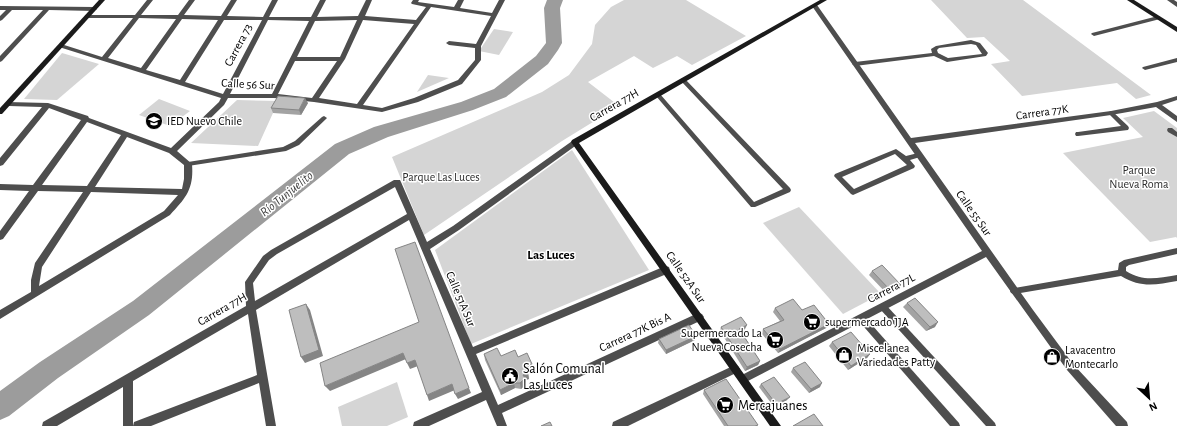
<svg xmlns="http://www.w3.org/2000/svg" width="1177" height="426" font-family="'Alegreya Sans',sans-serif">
	<rect width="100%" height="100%" fill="#fff"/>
	<g fill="#d5d5d5">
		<path d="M624 0H686L746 36 692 65 677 56 653 68 634 56 588 82 619 106 562 141 424 235 392 157 510 106 542 92 569 75 592 44 595 25 611 7Z"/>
		<path d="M931 0H1023L1151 95 1136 99 1117 83 1022 96 991 64 1010 61 984 37 967 38Z"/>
		<path d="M494 29 513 32 499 55 479 51Z"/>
		<path d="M62 53 99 64 57 100 24 99Z"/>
		<path d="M428 75 449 78 417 92Z"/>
		<path d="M159 99 190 111 170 126 139 115Z"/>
		<path d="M237 100 280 101 273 113 258 146 191 143Z"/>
		<path d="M1154 111 1177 128V238L1176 237 1150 242 1063 153 1143 137 1123 118Z"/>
		<path d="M572 150 649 270 471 344 435 250Z"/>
		<path d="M799 207 881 294 843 314 763 223Z"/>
		<path d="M397 382 408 417 387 426H342L338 407Z"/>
	</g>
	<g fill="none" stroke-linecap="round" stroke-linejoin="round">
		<path fill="#9c9c9c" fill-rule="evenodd" d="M547 0H563L560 8 562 43 558 50 548 64 506 97 473 110 388 137 349 154 149 315 58 378 9 416 0 420V391L40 362 133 301 335 144 374 127 461 102 494 89 536 56 546 43 544 8Z"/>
		<g fill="#4e4e4e" fill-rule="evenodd">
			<path d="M1158 16 1161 18 1160 19 1094 36 1091 34 1092 33Z"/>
			<path d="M971 40 980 43 988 53 986 56 947 62 934 56 855 66 852 64 855 62 932 53 931 49 936 46ZM971 44 976 45 982 54 948 58 938 53 937 50 939 48Z"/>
			<path d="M1177 58V62L1145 70 1142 68 1143 67Z"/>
			<path d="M683 78 685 79 790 188 791 190 790 192 755 207H751L656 96V94H660L754 202 783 189 681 81V79Z"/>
			<path d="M1111 111 1113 112 1128 126 1129 128 1128 130 1078 136H1076L1075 134 1076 132H1078L1121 126 1108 113 1109 112Z"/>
			<path d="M324 116 327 118 326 119 299 145 286 151 188 166 185 164 188 162 283 147 295 141 322 117Z"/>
			<path d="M1168 128H1172L1177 132V137L1168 132 1167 130Z"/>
			<path d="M896 149 906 156 918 153H920L921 155 920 157 910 160 915 166 914 168 853 195 851 194 834 176 835 174ZM895 154 907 165 854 189 842 177Z"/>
			<path d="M1177 248V254L1129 265 1126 267V271C1144 282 1157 278 1177 275V281C1155 285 1141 288 1121 276L1014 294 1011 293 1010 291 1011 289 1014 288 1118 270 1119 263 1124 260Z"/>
			<path d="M883 304 886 305 995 423 996 426H986L880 309 879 307 880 305Z"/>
			<path d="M861 315 864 316 959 423 960 426H950L858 320 857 318 858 316Z"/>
		</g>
		<g fill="#4e4e4e" fill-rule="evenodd">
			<path d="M147 0H153L141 15H178L189 0H195L184 15 221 16 231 0H237L227 16 263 17 272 0H278L269 17H311L320 0H326L317 17 358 16 366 0H372L365 16 416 20 426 7 412 4 411 3 413 0H419L418 2 454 7 458 0H464L460 8 492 13 499 0H505L481 46V60L462 84 418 102 382 112 314 102 274 98H228L224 105 177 151 192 164C194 189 186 198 170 215L0 319V310L31 292V280L35 263 83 192 38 191 3 239 0 240V231L29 191 0 190V184L33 185 81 120 49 108 3 165 0 166V158L42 107 9 106H7L6 104 7 102 48 103 88 116 89 118 171 148 219 102 221 98 59 47 58 46 61 44 102 57 133 18H87L85 17V15H135ZM431 7 491 16 476 44 449 41 446 43 449 45 475 48V60L458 80 414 98 382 108 363 105ZM139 18 176 19 141 68 108 58ZM182 19 218 20 180 80 146 70ZM224 20H262L223 94 185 82ZM268 20 309 21 272 94H230ZM357 20 340 57H297L315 21ZM363 20 414 24 357 104 319 98 345 59ZM295 61H337L312 98 278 94ZM87 122 121 135 87 186 42 185ZM127 137 169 153 184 165V179L182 189 95 187ZM91 192 178 195 164 211 39 286 42 267Z"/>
			<path d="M1167 0H1174L1177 2V7Z"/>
			<path d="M815 4 817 5 911 138 1111 111 1157 102 1177 96V100L1162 105 1177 116V122L1156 107 1111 115 915 143 1033 310 1073 364 1127 422 1128 426H1116L1067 370 986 257 746 382 743 384 740 382 738 379 740 376 982 251 812 6Z"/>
			<path d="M0 6 94 7 97 9 94 11 49 10 2 61 0 62V56L43 10H12L2 20 0 21V16L6 10H0Z"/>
			<path d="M575 139 579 142 578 144 459 230 430 249 473 347 663 267 666 266 669 267 670 270 669 273 476 354 498 405 696 314 699 313 702 314 704 317 702 320 502 413 507 426H497L486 400 429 426H413L414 422 482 392 409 220 256 310 276 426H266L259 383 151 426H123V387L57 426H42L43 422 246 306 245 282 263 256 271 250 394 180H400L401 182 427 242 453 226ZM395 187 407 214 255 301 253 283 269 260 277 254ZM248 314 257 375 134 422 133 426V381Z"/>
			<path d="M735 365 738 366 740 369 738 372 628 426H612L613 422Z"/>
		</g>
		<g fill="#1b1b1b" fill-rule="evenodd">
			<path d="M99 0H105L2 114H0V108Z"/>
			<path d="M820 0H827L579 143 781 426H770L571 142 572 140Z"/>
			<path d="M1127 0H1134L1177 27V32Z"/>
		</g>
	</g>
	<g fill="#a3a3a3">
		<path d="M308 103 301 115 273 113 271 108Z"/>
		<path d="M872 271 898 289 888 295 869 275Z"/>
		<path d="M907 303 935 327 926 331 903 307Z"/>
		<path d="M775 308 802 310 826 328 778 353 762 334 763 329 780 321 773 312Z"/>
		<path d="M721 327 745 329 741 331 760 361 758 365 745 371 720 331Z"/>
		<path d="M696 336 695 340 666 354 658 343 659 339Z"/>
		<path d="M832 342 870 354 867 358 848 370 829 346Z"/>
		<path d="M484 354 501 356 518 357 532 364 533 370 528 373 529 379 525 380 526 384 521 389 515 388 501 395 485 360Z"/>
		<path d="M793 368 820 387 809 393 791 372Z"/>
		<path d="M761 384 787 400 774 407 759 387Z"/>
		<path d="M704 390 758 425 757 426H724L703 394Z"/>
	</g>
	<g fill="#858585">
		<path d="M305 98 308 103 301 115 299 110Z"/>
		<path d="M901 285 898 289 888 295 891 291Z"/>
		<path d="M306 304 310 310 323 356 305 363 301 357Z"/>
		<path d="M938 322 935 327 926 331 930 327Z"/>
		<path d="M829 324 826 328 778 353 780 349Z"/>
		<path d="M747 325 745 329 737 333 739 329Z"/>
		<path d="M696 336 695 340 666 354V350Z"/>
		<path d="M403 353 406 359 330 391 325 386Z"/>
		<path d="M870 354 867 358 848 370 851 366Z"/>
		<path d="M415 360 418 366 410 369 407 363Z"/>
		<path d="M760 361 758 365 745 371 747 367Z"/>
		<path d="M532 364 533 370 526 373 525 368Z"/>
		<path d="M528 373 529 379 525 380 526 384 521 389 520 383 523 375Z"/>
		<path d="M514 383 515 388 501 395 500 390Z"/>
		<path d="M822 383 820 387 809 393 811 389Z"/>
		<path d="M452 384 455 390 429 401 427 395Z"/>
		<path d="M469 388 471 393 458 399 455 394Z"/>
		<path d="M790 397 787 400 774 407 776 404Z"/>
	</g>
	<g fill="#bebebe" stroke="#858585">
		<path d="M278 96 305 98 299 110 271 108Z"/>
		<path d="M415 242 469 388 455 394 452 384 427 395 415 360 407 363 403 353 325 386 320 363 419 322 395 249Z"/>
		<path d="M882 265 901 285 891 291 872 271Z"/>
		<path d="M915 298 938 322 930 327 907 303Z"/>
		<path d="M793 299 802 310 814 305 829 324 780 349 763 329 784 320 775 308Z"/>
		<path d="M306 304 319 350 301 357 289 310Z"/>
		<path d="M741 317 747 325 739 329 760 361 747 367 721 327Z"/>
		<path d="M689 325 696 336 666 350 659 339Z"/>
		<path d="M851 332 870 354 851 366 832 342Z"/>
		<path d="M497 348 501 356 515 350 518 357 527 353 532 364 525 368 528 373 523 375 525 378 520 383H514L500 390 484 354Z"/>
		<path d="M805 362 822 383 811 389 793 368Z"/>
		<path d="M774 377 790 397 776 404 761 384Z"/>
		<path d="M726 379 758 425 755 426H728L704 390Z"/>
		<path d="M814 414 823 426H793Z"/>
		<path d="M550 422 552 426H541Z"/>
	</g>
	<defs>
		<g id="school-disc" transform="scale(0.9)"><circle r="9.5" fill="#000" stroke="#fff"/><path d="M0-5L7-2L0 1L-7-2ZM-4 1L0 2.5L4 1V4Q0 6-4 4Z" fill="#fff"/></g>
		<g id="supermarket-disc" transform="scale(0.9)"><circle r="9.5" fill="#000" stroke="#fff"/><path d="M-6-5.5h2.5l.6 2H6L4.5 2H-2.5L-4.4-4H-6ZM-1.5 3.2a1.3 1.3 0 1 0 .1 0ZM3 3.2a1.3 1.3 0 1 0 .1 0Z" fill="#fff"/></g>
		<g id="shop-disc" transform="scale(0.9)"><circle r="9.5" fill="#000" stroke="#fff"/><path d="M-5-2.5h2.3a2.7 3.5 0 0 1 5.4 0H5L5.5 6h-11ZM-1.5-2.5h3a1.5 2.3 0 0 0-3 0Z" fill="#fff"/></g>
		<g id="civic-disc" transform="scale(0.9)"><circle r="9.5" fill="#000" stroke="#fff"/><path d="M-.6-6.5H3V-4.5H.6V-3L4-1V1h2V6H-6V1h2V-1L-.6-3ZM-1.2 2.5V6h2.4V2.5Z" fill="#fff"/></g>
	</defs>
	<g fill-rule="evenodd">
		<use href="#school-disc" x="154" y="121"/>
		<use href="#supermarket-disc" x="812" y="322"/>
		<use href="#supermarket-disc" x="775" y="340"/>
		<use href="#shop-disc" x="844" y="355"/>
		<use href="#shop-disc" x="1052" y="357"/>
		<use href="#civic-disc" x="510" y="376"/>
		<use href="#supermarket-disc" x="725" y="405"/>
	</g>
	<g text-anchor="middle" stroke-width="3" stroke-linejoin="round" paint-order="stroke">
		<g font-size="12" fill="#000" stroke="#fff">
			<text transform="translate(238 45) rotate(-62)" y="4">Carrera 73</text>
			<text transform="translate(248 84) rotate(3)" y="4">Calle 56 Sur</text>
			<text transform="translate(614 105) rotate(-30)" y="4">Carrera 77H</text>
			<text transform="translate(1042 112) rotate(-8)" y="4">Carrera 77K</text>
			<text transform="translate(974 213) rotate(55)" y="4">Calle 55 Sur</text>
			<text transform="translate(686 277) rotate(55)" y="4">Calle 52A Sur</text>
			<text transform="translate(891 288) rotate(-27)" y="4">Carrera 77L</text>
			<text transform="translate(461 299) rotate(67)" y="4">Calle 51A Sur</text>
			<text transform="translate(222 309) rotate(-30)" y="4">Carrera 77H</text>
			<text transform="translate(635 332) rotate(-25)" y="4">Carrera 77K Bis A</text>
		</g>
		<g font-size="12" fill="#000" stroke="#fff" text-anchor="start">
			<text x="167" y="125">IED Nuevo Chile</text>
			<text x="825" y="326">supermercado JJA</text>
			<text x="762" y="337" text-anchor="end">Supermercado La<tspan x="762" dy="14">Nueva Cosecha</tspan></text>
			<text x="857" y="352">Miscelanea<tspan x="857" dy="14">Variedades Patty</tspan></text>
			<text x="1065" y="354">Lavacentro<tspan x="1065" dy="14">Montecarlo</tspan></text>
		</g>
		<g font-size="12" fill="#2c2c2c" stroke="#fff">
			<text x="1139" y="174">Parque<tspan x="1139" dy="14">Nueva Roma</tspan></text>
			<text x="441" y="181">Parque Las Luces</text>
		</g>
		<g font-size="13" font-style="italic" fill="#3d3d3d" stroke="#fff">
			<text transform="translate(286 193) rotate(-39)" y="5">Río Tunjuelito</text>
		</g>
		<g font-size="13" font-weight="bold" fill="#000" stroke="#fff">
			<text x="551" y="259">Las Luces</text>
		</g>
		<g font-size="14" fill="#000" stroke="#fff" text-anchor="start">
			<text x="523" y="373">Salón Comunal<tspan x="523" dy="16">Las Luces</tspan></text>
			<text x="738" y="410">Mercajuanes</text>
		</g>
	</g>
	<g transform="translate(1149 398) rotate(154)" stroke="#ffffff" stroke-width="3" paint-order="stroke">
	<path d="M0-3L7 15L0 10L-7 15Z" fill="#000000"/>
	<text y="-6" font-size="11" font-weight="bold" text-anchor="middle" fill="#000000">N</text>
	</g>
</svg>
